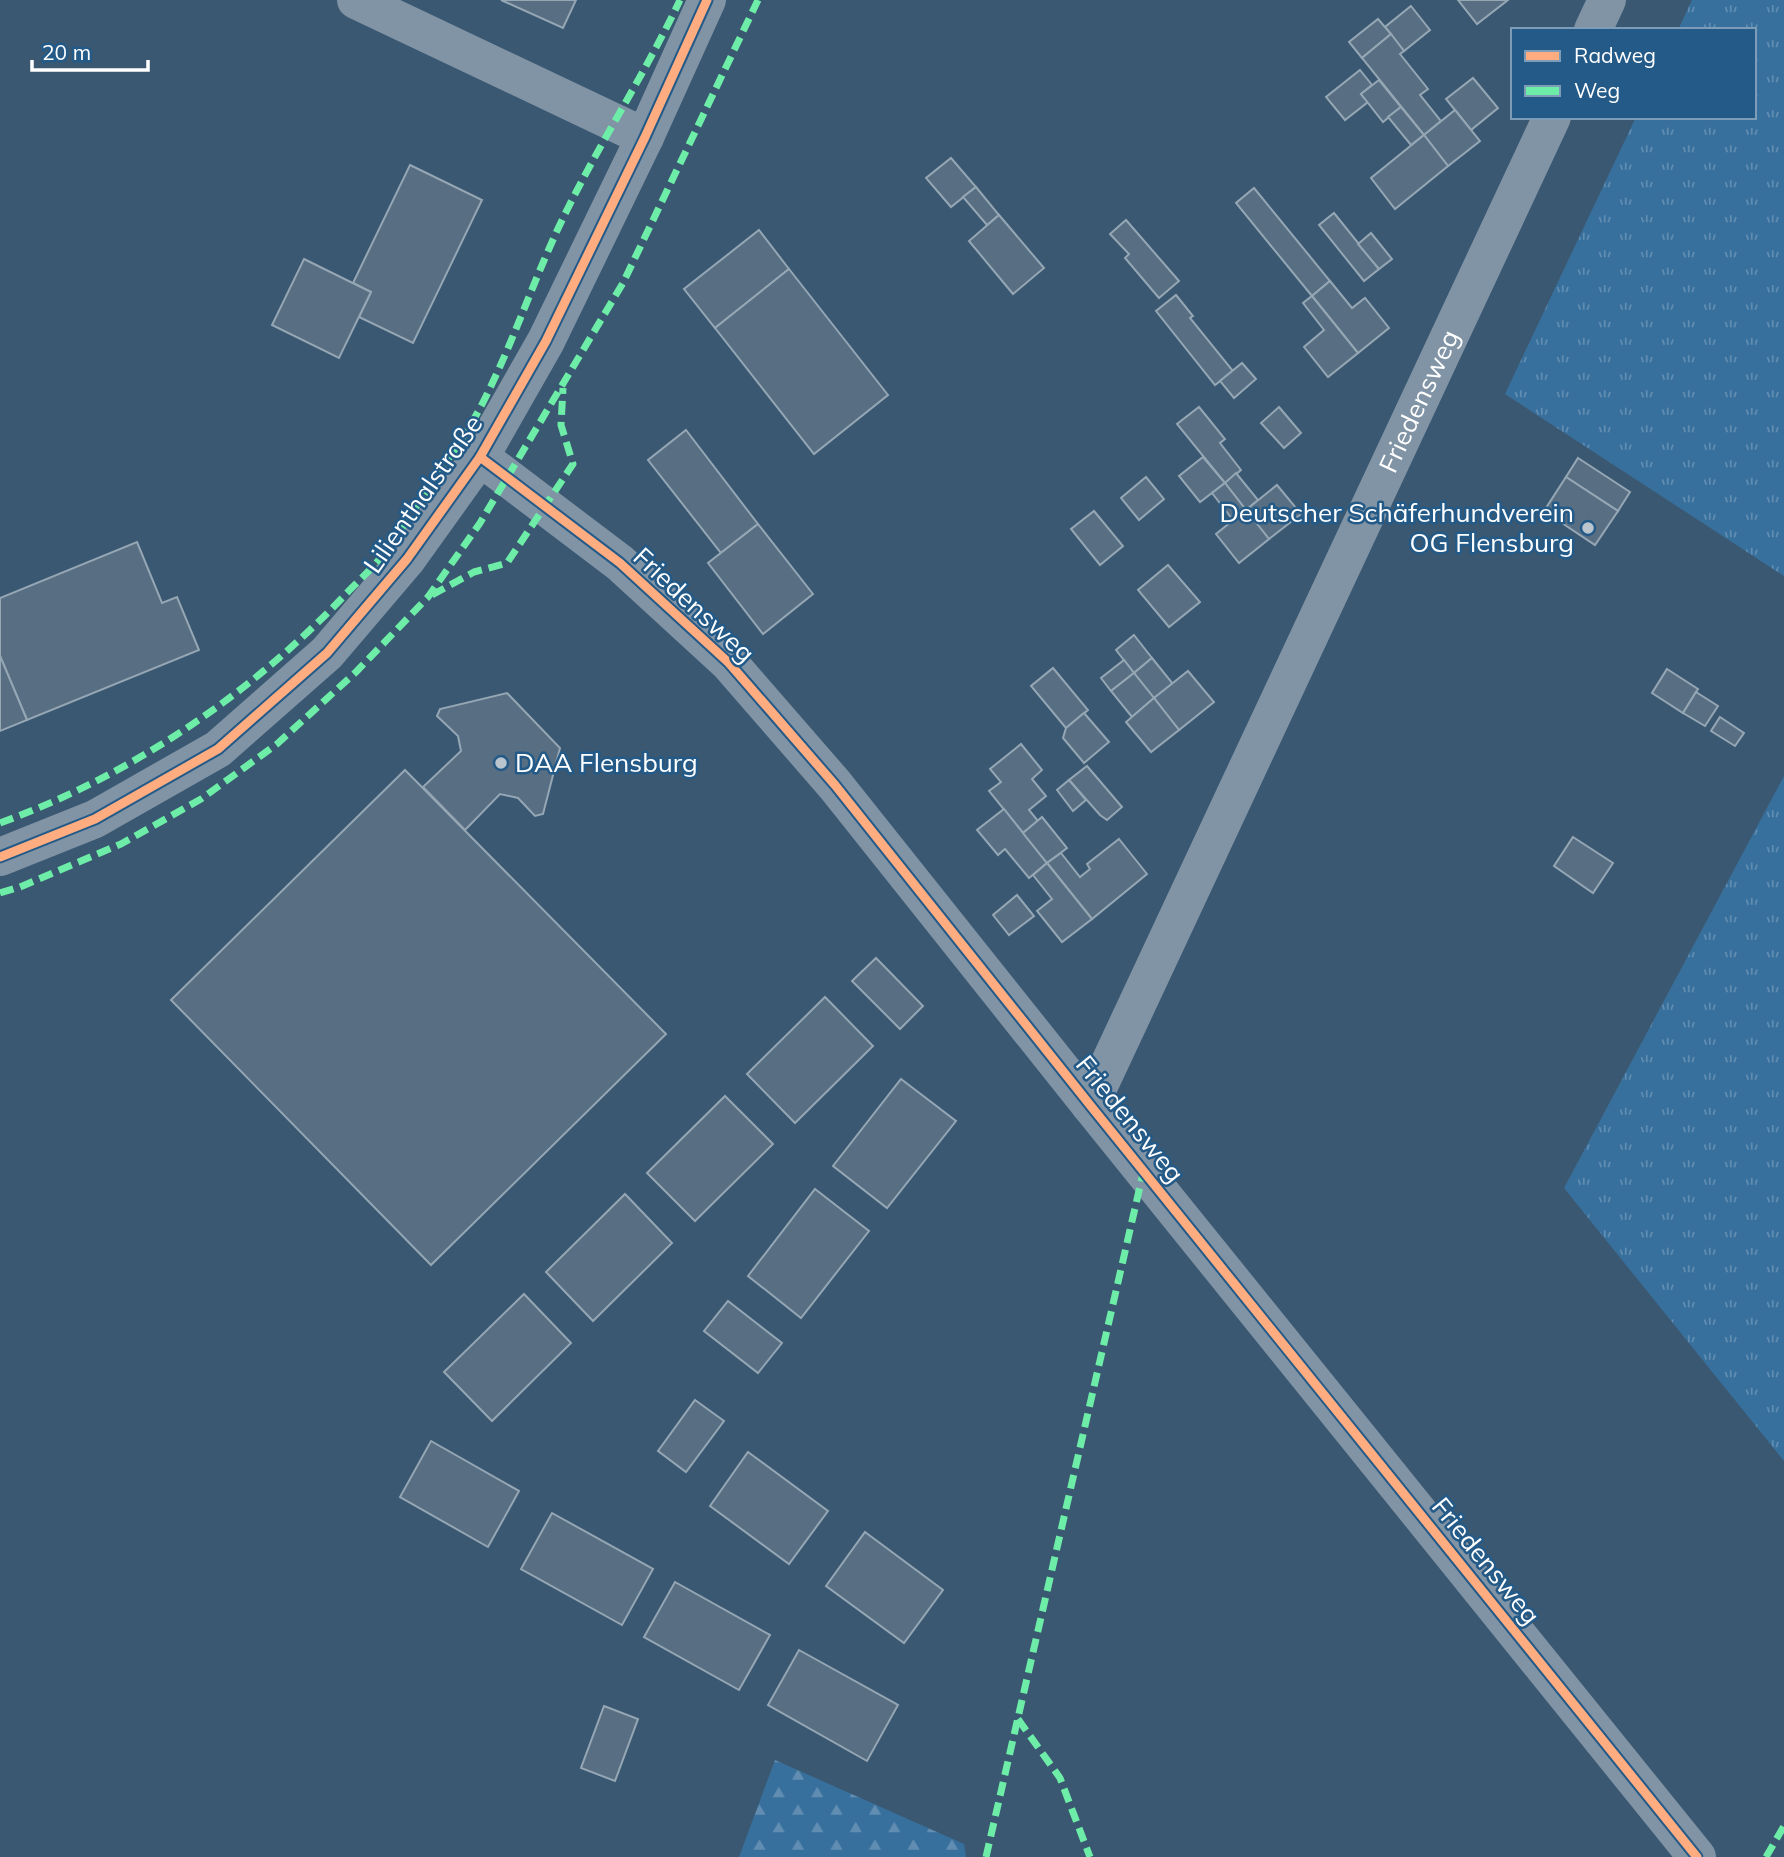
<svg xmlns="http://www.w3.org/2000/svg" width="1784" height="1857" font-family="Mulish,sans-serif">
	<defs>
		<pattern id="grass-tufts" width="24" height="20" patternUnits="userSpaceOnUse" patternTransform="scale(1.75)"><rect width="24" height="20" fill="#38709d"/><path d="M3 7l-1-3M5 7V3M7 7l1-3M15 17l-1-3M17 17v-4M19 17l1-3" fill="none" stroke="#608db1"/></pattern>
		<pattern id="forest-firs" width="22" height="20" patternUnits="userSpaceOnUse" patternTransform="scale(1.75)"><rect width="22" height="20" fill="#38709d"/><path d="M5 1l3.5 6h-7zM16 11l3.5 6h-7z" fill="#608db1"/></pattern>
	</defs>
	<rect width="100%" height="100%" fill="#3a5871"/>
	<g fill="url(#grass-tufts)">
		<path d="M1692 0H1784V576L1505 394 1636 117H1754V30H1678Z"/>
		<path d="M1784 776V1461L1564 1188Z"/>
	</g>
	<path fill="url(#forest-firs)" d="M775 1760 964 1844 966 1857H739Z"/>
	<g fill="#586f83" stroke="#95a6b4" stroke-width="2">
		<path d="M501 0H576L563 28Z"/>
		<path d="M1458 0H1508L1477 24Z"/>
		<path d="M1411 6 1430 30 1404 51 1385 27Z"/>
		<path d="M1378 19 1391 34 1362 58 1349 42Z"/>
		<path d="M1391 34 1404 51 1400 54 1428 89 1420 95 1441 121 1424 135 1362 58Z"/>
		<path d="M1360 70 1372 85 1361 94 1368 102 1345 120 1326 97Z"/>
		<path d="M1473 78 1498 108 1471 130 1446 99Z"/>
		<path d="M1379 80 1401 107 1383 122 1361 94Z"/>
		<path d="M1401 107 1424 135 1411 145 1388 117Z"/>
		<path d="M1455 110 1480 141 1448 166 1424 135Z"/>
		<path d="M1424 135 1448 166 1395 209 1371 178Z"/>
		<path d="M951 158 976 187 951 207 926 178Z"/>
		<path d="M410 165 482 200 413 343 359 317 371 292 353 283Z"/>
		<path d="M976 187 999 215 987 225 963 197Z"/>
		<path d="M1254 188 1330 281 1312 296 1236 203Z"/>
		<path d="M1334 213 1379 269 1364 281 1319 225Z"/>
		<path d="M999 215 1044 268 1013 294 969 241Z"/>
		<path d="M1126 220 1179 281 1159 298 1125 258 1129 254 1110 234Z"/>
		<path d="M759 230 789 269 715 328 684 289Z"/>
		<path d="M1371 233 1392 259 1379 269 1358 244Z"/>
		<path d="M304 259 371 292 339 358 272 325Z"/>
		<path d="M789 269 888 395 814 454 715 328Z"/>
		<path d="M1330 281 1352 308 1365 298 1389 328 1358 353 1312 296Z"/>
		<path d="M1176 295 1193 316 1190 318 1233 371 1215 385 1156 311Z"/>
		<path d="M1312 296 1358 353 1328 377 1304 347 1324 330 1303 303Z"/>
		<path d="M1242 363 1256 379 1234 398 1220 381Z"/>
		<path d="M1199 407 1225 439 1220 443 1241 470 1225 483 1177 424Z"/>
		<path d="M1279 407 1301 433 1284 448 1261 423Z"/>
		<path d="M686 430 758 524 721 553 648 460Z"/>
		<path d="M1203 457 1225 483 1200 502 1179 476Z"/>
		<path d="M1578 458 1630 492 1618 511 1566 477Z"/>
		<path d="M1236 473 1258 500 1246 510 1225 483Z"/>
		<path d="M1146 477 1164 499 1139 520 1121 498Z"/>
		<path d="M1566 477 1618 511 1595 545 1544 511Z"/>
		<path d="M1225 483 1246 510 1233 520 1212 493Z"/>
		<path d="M1277 485 1301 514 1269 539 1246 510Z"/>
		<path d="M1246 510 1269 539 1239 563 1216 534Z"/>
		<path d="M1094 511 1123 546 1100 565 1071 529Z"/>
		<path d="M758 524 813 594 763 634 708 563Z"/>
		<path d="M137 542 162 603 177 597 199 650 27 720 0 656V598Z"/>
		<path d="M1168 565 1200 602 1169 627 1138 590Z"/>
		<path d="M1134 635 1152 658 1134 673 1116 650Z"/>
		<path d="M0 656 27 720 0 731Z"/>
		<path d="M1152 658 1173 684 1154 698 1134 673Z"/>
		<path d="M1124 660 1134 673 1111 691 1101 678Z"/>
		<path d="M1053 668 1088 710 1066 728 1031 686Z"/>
		<path d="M1667 669 1698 689 1683 713 1652 693Z"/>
		<path d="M1188 671 1214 702 1179 730 1154 698Z"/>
		<path d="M1134 673 1154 698 1132 717 1111 691Z"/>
		<path d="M1696 692 1718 706 1705 726 1683 713Z"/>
		<path d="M507 693 560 748 543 814 535 816 518 798 500 794 465 830 423 787 461 751 458 736 437 716 440 709Z"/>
		<path d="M1154 698 1179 730 1151 752 1126 722Z"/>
		<path d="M1084 713 1109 742 1084 763 1063 738 1066 728Z"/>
		<path d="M1720 717 1744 733 1735 746 1711 731Z"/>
		<path d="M1021 744 1042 770 1032 779 1046 796 1029 810 1038 821 1023 833 989 791 1001 782 990 769Z"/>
		<path d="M1087 766 1122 807 1107 820 1100 815 1069 780Z"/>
		<path d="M405 770 666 1034 431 1265 171 1000Z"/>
		<path d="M1069 780 1086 800 1073 811 1057 790Z"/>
		<path d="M1004 809 1047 863 1029 878 1005 849 998 855 977 830Z"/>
		<path d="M1042 817 1067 848 1047 863 1023 833Z"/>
		<path d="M1573 837 1613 863 1593 893 1554 866Z"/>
		<path d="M1119 839 1147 874 1092 919 1047 863 1061 853 1080 877 1090 869 1087 864Z"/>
		<path d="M1047 863 1092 919 1062 942 1037 911 1052 899 1033 875Z"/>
		<path d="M1017 895 1034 916 1009 935 993 915Z"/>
		<path d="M876 958 923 1006 900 1029 852 981Z"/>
		<path d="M825 997 873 1046 795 1123 747 1074Z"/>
		<path d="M901 1079 956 1121 887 1208 833 1166Z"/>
		<path d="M725 1096 773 1144 695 1221 647 1173Z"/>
		<path d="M815 1189 869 1231 801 1318 748 1276Z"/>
		<path d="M625 1194 672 1243 593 1321 546 1272Z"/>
		<path d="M524 1294 571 1343 492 1421 444 1372Z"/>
		<path d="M728 1301 782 1343 758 1373 704 1331Z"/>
		<path d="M695 1400 724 1421 686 1472 658 1451Z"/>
		<path d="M431 1441 519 1491 488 1547 400 1497Z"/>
		<path d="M748 1452 828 1511 789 1564 710 1506Z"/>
		<path d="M552 1513 653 1569 622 1625 521 1569Z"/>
		<path d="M865 1532 943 1590 904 1643 826 1586Z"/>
		<path d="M675 1582 770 1635 739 1690 644 1637Z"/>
		<path d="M799 1650 898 1705 867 1761 768 1705Z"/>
		<path d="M604 1706 638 1719 615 1781 581 1768Z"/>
	</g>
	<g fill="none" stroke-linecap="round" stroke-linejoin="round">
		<g stroke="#8194a6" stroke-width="38">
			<path d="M356 0 645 137"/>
			<path d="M1593 30 1607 0"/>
			<path d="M480 457 620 563 729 663 835 785 1090 1105 1697 1857"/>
			<path d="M0 857 95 819 218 749 327 653 407 559 480 457 546 341 645 137 707 0"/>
			<path id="s1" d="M1090 1105 1552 117"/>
		</g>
		<g stroke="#6deda7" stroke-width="7" stroke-dasharray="14 7" stroke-linecap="butt">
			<path d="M432 595 474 572 507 563 573 464 561 425 563 388"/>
			<path d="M0 823C129 776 249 696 344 596 356 583 371 570 382 556 399 534 414 510 429 487 451 456 474 423 490 388 518 330 538 268 567 210 602 139 646 72 680 0"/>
			<path d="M0 893 20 887 121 844 201 799 277 744 356 672 428 597 480 523 623 283 758 0"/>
			<path d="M1018 1719 1060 1778 1090 1857"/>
			<path d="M986 1857 1144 1169"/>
			<path d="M1766 1857 1784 1826"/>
		</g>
		<g stroke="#245a87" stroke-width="13">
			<g id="cycleway">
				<path d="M480 457 620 563 729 663 835 785 1090 1105 1697 1857"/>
				<path d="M0 857 95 819 218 749 327 653 407 559 480 457 546 341 645 137 707 0"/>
			</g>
		</g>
		<use href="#cycleway" stroke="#ffac80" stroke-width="9"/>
	</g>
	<g fill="#bac5cd" stroke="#245a87" stroke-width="2.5">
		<circle cx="1588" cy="528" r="7"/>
		<circle cx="501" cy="763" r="7"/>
	</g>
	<g text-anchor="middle" stroke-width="5" stroke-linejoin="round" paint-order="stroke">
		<g font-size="26" fill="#fff" stroke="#245a87">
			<text dy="9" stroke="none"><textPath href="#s1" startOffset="777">Friedensweg</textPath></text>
			<text transform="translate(423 494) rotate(-55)" y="9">Lilienthalstraße</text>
			<text transform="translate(694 605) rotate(43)" y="9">Friedensweg</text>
			<text transform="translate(1130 1119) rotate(51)" y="9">Friedensweg</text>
			<text transform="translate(1486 1561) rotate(51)" y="9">Friedensweg</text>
		</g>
		<g font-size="26" fill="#fff" stroke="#245a87" text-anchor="end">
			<text x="1574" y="522">Deutscher Schäferhundverein<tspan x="1574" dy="30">OG Flensburg</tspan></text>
			<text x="515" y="772" text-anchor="start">DAA Flensburg</text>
		</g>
	</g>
	<rect x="1511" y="28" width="245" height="91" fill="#245a87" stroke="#7c9cb7" stroke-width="2"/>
	<rect x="1525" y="51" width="35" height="10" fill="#ffac80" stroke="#7c9cb7" stroke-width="2"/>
	<text x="1574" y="63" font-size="21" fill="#ffffff">Radweg</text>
	<rect x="1525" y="86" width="35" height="10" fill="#6deda7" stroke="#7c9cb7" stroke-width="2"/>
	<text x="1574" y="98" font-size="21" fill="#ffffff">Weg</text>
	<path d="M32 60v10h116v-10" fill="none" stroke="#ffffff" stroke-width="3.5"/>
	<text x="42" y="60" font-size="21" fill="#ffffff" stroke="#245a87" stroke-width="5" paint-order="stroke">20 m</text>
</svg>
